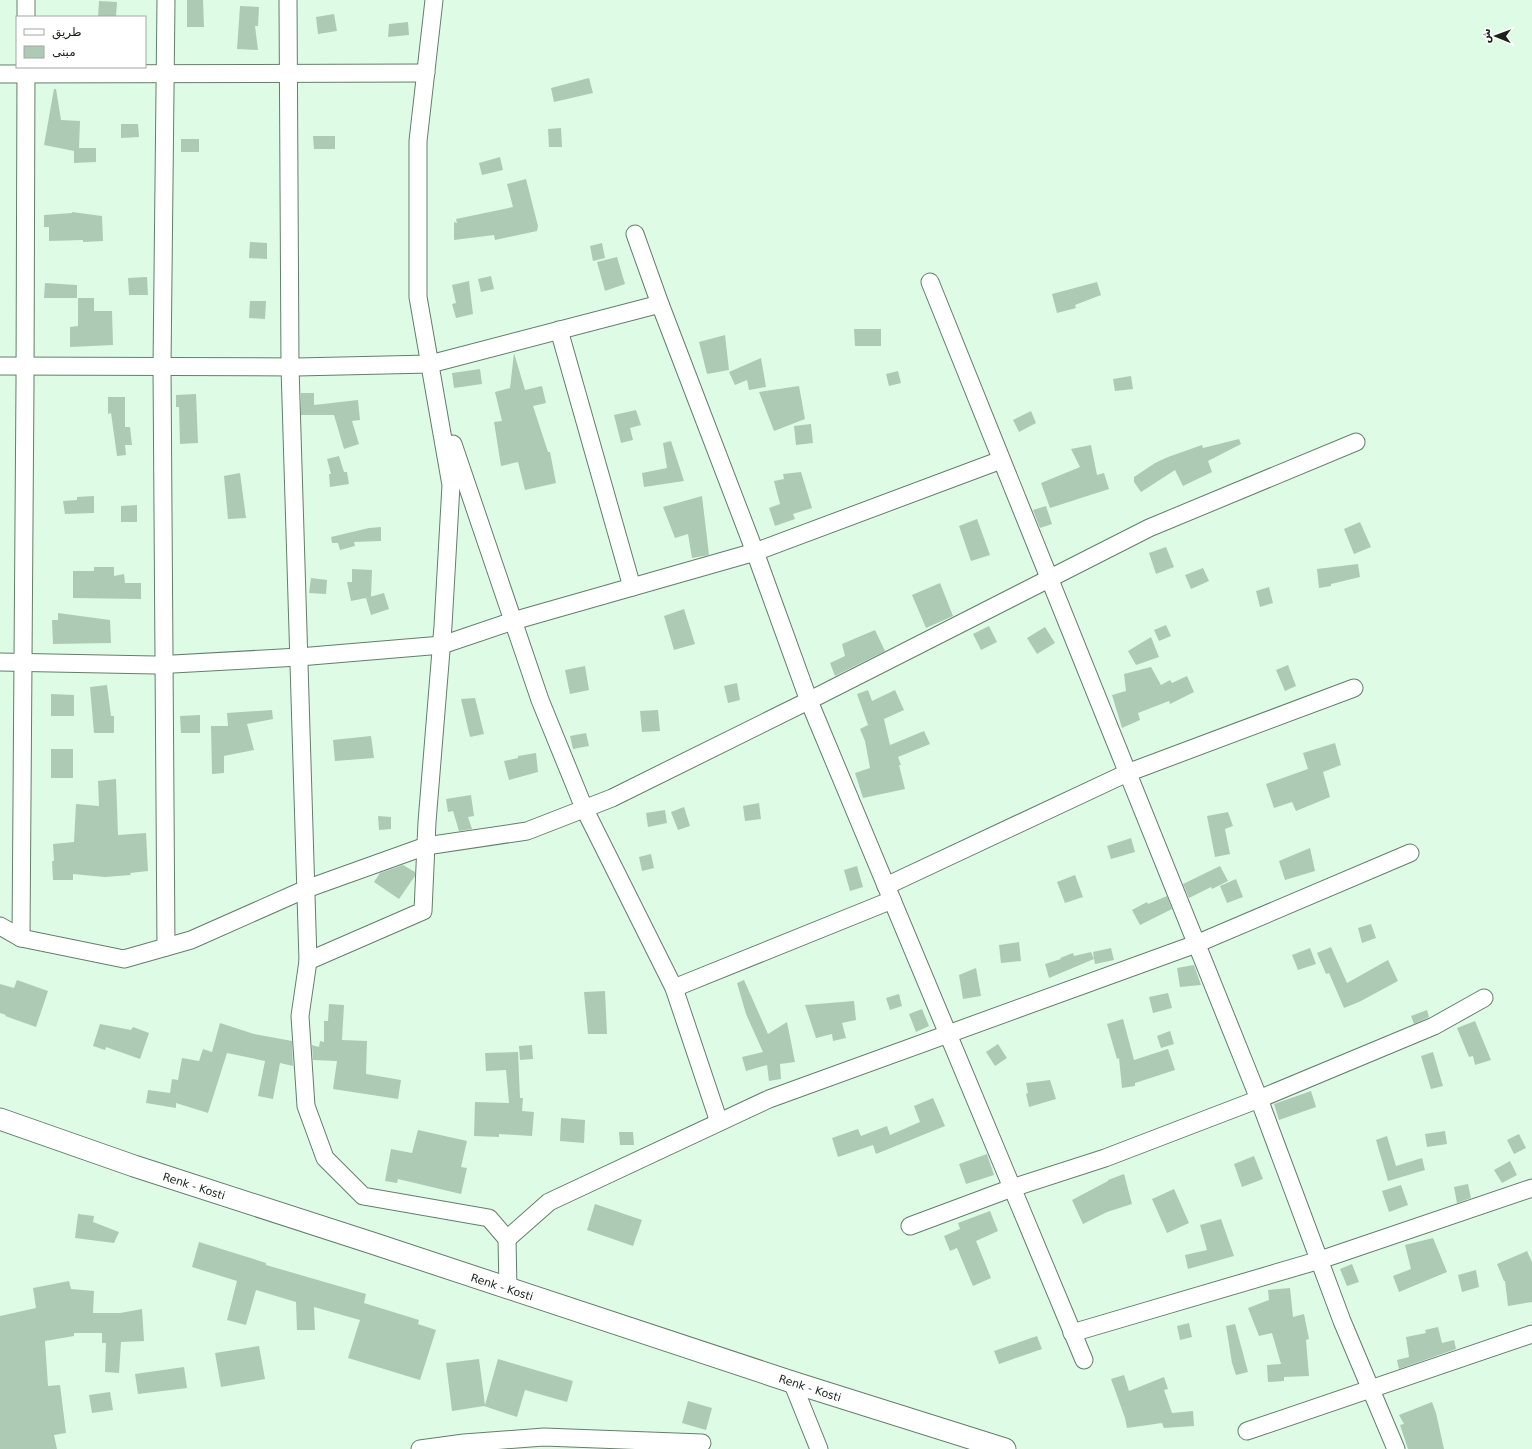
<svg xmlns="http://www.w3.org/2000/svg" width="1532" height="1449" font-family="'DejaVu Sans','Noto Naskh Arabic',sans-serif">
	<rect width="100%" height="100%" fill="#defce5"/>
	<g fill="#adcab4">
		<path d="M187 0H203L204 27H187Z"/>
		<path d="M99 1 117 2 116 17H98Z"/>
		<path d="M240 6 259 7 258 26H255L258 50 237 49Z"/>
		<path d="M334 14 337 31 318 34 316 17Z"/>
		<path d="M408 22 409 35 388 37 389 24Z"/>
		<path d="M589 78 593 93 554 102 551 88Z"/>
		<path d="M54 89H56L61 120 80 121 79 148H96V162L74 163V151L44 145Z"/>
		<path d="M121 124H138L139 137 121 138Z"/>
		<path d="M561 128 562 147H549L548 129Z"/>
		<path d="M313 136H335V149H314Z"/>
		<rect x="181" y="139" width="18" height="13"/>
		<path d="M500 157 503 170 482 175 479 163Z"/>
		<path d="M526 179 538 226 537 231 495 240 494 235 454 240V222L457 223 456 219 513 207 507 184Z"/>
		<path d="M72 212 102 216 103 241 83 242V240L49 241V227H44V215L72 213Z"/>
		<path d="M250 242 267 243V259L249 258Z"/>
		<path d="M602 243 605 258 593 261 590 246Z"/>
		<path d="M617 257 625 284 605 291 597 262Z"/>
		<path d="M491 276 494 289 481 292 478 279Z"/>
		<path d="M147 277 148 295H129L128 278Z"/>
		<path d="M469 281 473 314 456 318 452 304 456 303 452 285Z"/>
		<path d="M1097 282 1101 295 1075 305 1076 308 1057 313 1052 294Z"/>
		<path d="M45 283 77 285V298H44Z"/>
		<path d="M78 298H94V311H112L113 345 70 347V327L78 326Z"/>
		<path d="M250 301H266L265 319 249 318Z"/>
		<path d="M854 329H881V346H855Z"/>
		<path d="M725 335 729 370 707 374 699 342Z"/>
		<path d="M514 353 525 390 542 386 546 403 533 406 548 452H550L556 483 525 490 518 462 501 466 494 422 502 421 495 392 510 388Z"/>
		<path d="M761 358 766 387 749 390 747 380 735 385 729 372Z"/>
		<path d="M480 369 482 384 454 388 452 373Z"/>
		<path d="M898 371 901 383 889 386 886 374Z"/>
		<path d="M1131 376 1133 389 1115 391 1113 379Z"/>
		<path d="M799 386 805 419 774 431 759 392Z"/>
		<path d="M301 393H314V405L358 400 360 420 352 421 359 444 344 449 334 415H301Z"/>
		<path d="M196 394 198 443 180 444 179 407H176V395Z"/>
		<path d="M108 397H125V427H130L132 445H125L126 455 117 456 111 413 108 414Z"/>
		<path d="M636 410 641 425 630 428 633 440 621 443 614 415Z"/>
		<path d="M1031 411 1036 423 1019 432 1013 420Z"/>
		<path d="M811 424 813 443 796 445 794 426Z"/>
		<path d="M1239 439 1241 444 1208 461 1212 472 1183 486 1175 470 1141 492 1134 482V477L1155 463 1168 457 1202 445 1203 448Z"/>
		<path d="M671 441 684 481 644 487 642 473 667 468 663 443Z"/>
		<path d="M1091 445 1097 475 1104 473 1109 489 1050 508 1041 483 1080 467 1071 449Z"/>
		<path d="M339 456 344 472H347L349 484 330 487 329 474H331L327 459Z"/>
		<path d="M801 472 812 508 793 514 795 519 775 526 769 508 780 504 774 481 784 479 783 474Z"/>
		<path d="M240 473 246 518 228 519 224 476Z"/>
		<path d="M94 496V513L65 514 63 501 77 500V497Z"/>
		<path d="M702 496 709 555 692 558 688 534 675 538 663 507Z"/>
		<path d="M137 505V522H121V506Z"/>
		<path d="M1046 506 1052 524 1040 528 1033 510Z"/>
		<path d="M977 519 990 555 971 561 959 526Z"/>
		<path d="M1360 522 1371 547 1354 554 1344 529Z"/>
		<path d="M381 527V541L354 542 355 546 340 550 338 543H332L331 537 369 528Z"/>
		<path d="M1166 547 1174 567 1156 574 1149 553Z"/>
		<path d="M1358 564 1360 577 1331 584V586L1319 588 1317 569Z"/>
		<path d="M94 567H114V576L124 574 125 583H141V599L73 598V571H94Z"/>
		<path d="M1203 568 1209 581 1191 589 1185 575Z"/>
		<path d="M352 569 372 570 371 597 351 601 347 582H352Z"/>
		<path d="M311 578 327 580 326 594 309 593Z"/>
		<path d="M940 583 953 616 926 628 912 595Z"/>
		<path d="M1269 587 1273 603 1260 607 1256 591Z"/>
		<path d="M384 593 389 609 371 615 366 598Z"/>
		<path d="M684 609 695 644 674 650 664 616Z"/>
		<path d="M58 613 110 620 111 643 53 644 52 620H58Z"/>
		<path d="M1166 625 1171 636 1159 641 1154 630Z"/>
		<path d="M989 626 997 642 981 650 973 634Z"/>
		<path d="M1045 627 1055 643 1037 654 1027 638Z"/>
		<path d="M875 630 885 651 835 676 830 663 845 656 842 644Z"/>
		<path d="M1151 637 1159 657 1136 665 1128 651Z"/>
		<path d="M1288 665 1296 686 1285 691 1276 670Z"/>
		<path d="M585 666 589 690 570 694 565 670Z"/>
		<path d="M1151 667 1161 685 1170 680 1172 683 1187 676 1194 692 1170 704 1169 701 1138 713 1140 720 1122 728 1112 695 1126 691 1124 674Z"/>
		<path d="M737 683 740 700 728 703 724 686Z"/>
		<path d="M107 685 111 716H114V733H94L90 687Z"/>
		<path d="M868 690 872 701 895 690 904 710 884 719 890 745 924 731 930 744 898 757 901 765H899L905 789 863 798 855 773 870 768 865 741 860 729 868 725 857 694Z"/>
		<path d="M51 694 74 695V716H51Z"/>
		<path d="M475 698 484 734 470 737 461 699Z"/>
		<path d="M272 710 273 719 247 724 254 750 224 756V773L212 774 211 726H228L227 713Z"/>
		<path d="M658 710 660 731 642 732 640 711Z"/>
		<path d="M200 715V733H181L180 716Z"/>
		<path d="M586 733 589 746 573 749 570 736Z"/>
		<path d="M371 736 374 758 335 761 333 740Z"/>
		<path d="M1335 743 1341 765 1323 772 1330 797 1296 811 1292 802 1274 808 1266 784 1308 769 1303 753Z"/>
		<rect x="51" y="749" width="22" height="29"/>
		<path d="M536 753 538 772 509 780 504 761 518 758V756Z"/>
		<path d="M116 779 118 835 146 833 148 871 130 873 131 875 105 877 73 874V880H53L52 861H54L53 844 74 842 76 804 99 806 98 781Z"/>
		<path d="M471 795 474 816 468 817 472 829 459 831 453 811 448 812 446 799Z"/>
		<path d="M759 803 761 819 745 821 743 806Z"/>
		<path d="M684 807 690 826 678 830 671 812Z"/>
		<path d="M665 810 667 823 648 827 646 813Z"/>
		<path d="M1228 812 1233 826 1225 829 1230 854 1215 857 1207 816Z"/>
		<path d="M378 816 391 817V829L379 830Z"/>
		<path d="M1131 838 1135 852 1111 859 1107 846Z"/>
		<path d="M1310 848 1315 871 1285 880 1279 861Z"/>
		<path d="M651 854 654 868 642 871 639 857Z"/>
		<path d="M403 865 415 872V876L399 899 374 882 380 873Z"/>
		<path d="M857 866 863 887 850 891 844 870Z"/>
		<path d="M1220 866 1228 881 1212 889 1211 887 1189 898 1183 884Z"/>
		<path d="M1075 875 1083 897 1065 903 1057 882Z"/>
		<path d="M1236 879 1243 897 1227 903 1220 886Z"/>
		<path d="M1167 896 1172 909 1140 925 1132 910 1147 902 1148 904Z"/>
		<path d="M1371 924 1376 938 1362 943 1358 928Z"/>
		<path d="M1019 942 1021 961 1001 963 999 945Z"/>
		<path d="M1331 947 1347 983 1388 960 1398 981 1359 1002 1344 1008 1329 973 1326 974 1317 953Z"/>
		<path d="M1111 948 1114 960 1095 964 1093 952Z"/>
		<path d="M1310 948 1316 964 1298 970 1292 955Z"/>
		<path d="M1091 952 1094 959 1049 978 1045 964 1061 959 1060 958 1073 953 1074 956Z"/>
		<path d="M1194 965 1201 985 1180 987 1177 968Z"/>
		<path d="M976 968 981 996 963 999 959 975Z"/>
		<path d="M17 980 48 991 36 1027 5 1016 6 1015 0 1013V984L14 988Z"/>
		<path d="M744 980 768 1034 787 1022 795 1062 780 1064 781 1079 769 1081 767 1065 746 1071 742 1057 763 1052 746 1014 737 983Z"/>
		<path d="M605 991 607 1034H588L584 992Z"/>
		<path d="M1168 993 1172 1008 1153 1013 1149 997Z"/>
		<path d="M899 994 902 1006 890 1010 886 998Z"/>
		<path d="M854 1001 856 1020 842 1023 846 1038 833 1041 832 1034 816 1038 805 1005Z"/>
		<path d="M329 1004 344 1005 342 1040 367 1041 366 1074 401 1080 398 1099 333 1089 337 1061 313 1060 312 1045 319 1047 320 1041 324 1042V1021H328Z"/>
		<path d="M922 1009 929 1026 916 1032 909 1014Z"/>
		<path d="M1427 1010 1429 1017 1414 1024 1411 1016Z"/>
		<path d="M1123 1019 1134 1060 1168 1049 1175 1070 1135 1083V1086L1122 1088 1119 1058 1117 1059 1107 1024Z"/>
		<path d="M1475 1021 1491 1060 1475 1065 1473 1056 1469 1057 1457 1028Z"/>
		<path d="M220 1023 254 1034 292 1041 293 1066 280 1063 273 1099 258 1096 265 1061 227 1053 208 1113 176 1103V1108L146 1103 148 1090 170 1093 172 1079 178 1080 182 1058 199 1061 203 1049 212 1052Z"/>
		<path d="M100 1024 131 1030 133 1027 149 1033 140 1059 106 1047 105 1050 93 1046Z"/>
		<path d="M1170 1031 1174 1044 1161 1048 1157 1036Z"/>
		<path d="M998 1044 1007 1058 995 1066 986 1052Z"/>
		<path d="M532 1045 533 1059 520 1060 519 1046Z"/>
		<path d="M518 1052 520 1098H523L522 1111 534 1112 532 1136 499 1134V1137L474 1136 475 1102 509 1103 506 1070 486 1071 485 1053Z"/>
		<path d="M1433 1052 1443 1086 1431 1089 1421 1056Z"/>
		<path d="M1050 1080 1056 1099 1029 1107 1026 1094 1028 1093 1026 1083Z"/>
		<path d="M1311 1091 1316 1107 1279 1120 1274 1104Z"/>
		<path d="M933 1098 945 1126 876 1154 873 1145 838 1157 832 1138 858 1129 861 1136 887 1126 890 1135 920 1122 914 1106Z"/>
		<path d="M561 1118 585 1120 584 1143 560 1141Z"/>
		<path d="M418 1130 467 1141 461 1167 467 1168 461 1194 398 1179 397 1183 385 1181 391 1149 412 1153Z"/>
		<path d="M1445 1131 1447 1144 1427 1147 1425 1134Z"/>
		<path d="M619 1132H633L634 1145H620Z"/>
		<path d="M1519 1134 1526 1148 1514 1154 1507 1140Z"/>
		<path d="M1387 1136 1396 1166 1422 1158 1425 1170 1388 1181 1376 1140Z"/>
		<path d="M987 1154 994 1175 966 1184 959 1164Z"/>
		<path d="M1254 1156 1263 1179 1242 1187 1234 1164Z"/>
		<path d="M1510 1161 1517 1175 1502 1183 1494 1170Z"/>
		<path d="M1124 1174 1132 1204 1107 1212 1083 1224 1072 1200 1108 1181V1180Z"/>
		<path d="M1468 1184 1471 1198 1457 1203 1454 1187Z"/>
		<path d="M1401 1185 1408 1205 1389 1212 1382 1191Z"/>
		<path d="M1174 1189 1189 1223 1167 1233 1152 1199Z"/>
		<path d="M595 1204 642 1220 633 1246 587 1230Z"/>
		<path d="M990 1211 998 1231 976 1241 991 1278 973 1286 957 1248 950 1251 944 1236 960 1229 958 1223Z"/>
		<path d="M78 1214 94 1216 93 1222 119 1232 114 1243 75 1238Z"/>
		<path d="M1221 1219 1234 1256 1188 1269 1185 1255 1207 1250 1200 1225Z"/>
		<path d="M1433 1238 1447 1272 1399 1292 1393 1276 1411 1269 1405 1245Z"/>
		<path d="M199 1242 266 1263V1265L366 1294 364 1303 419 1320 418 1324 436 1330 420 1380 348 1358 360 1320 314 1307 315 1330H297L296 1302 256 1290 246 1325 227 1320 237 1281 192 1267Z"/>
		<path d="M1527 1251 1532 1262V1302L1508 1306 1505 1281H1504L1497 1264Z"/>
		<path d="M1352 1264 1359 1282 1347 1286 1340 1269Z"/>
		<path d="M1476 1270 1479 1287 1462 1292 1458 1275Z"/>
		<path d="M69 1281 71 1289 94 1291 93 1313H120L142 1309 144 1341 121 1342 119 1373 105 1372 106 1343H102V1333H74V1336L45 1341 48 1386 60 1385 66 1433 54 1435 57 1449H0V1316L36 1308 33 1288Z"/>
		<path d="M1290 1288 1293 1317 1304 1314 1309 1339 1306 1340 1309 1376 1284 1377V1381L1268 1382 1267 1365 1281 1364 1272 1333 1259 1336 1248 1308 1269 1300 1268 1290Z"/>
		<path d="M1189 1323 1192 1337 1180 1340 1177 1326Z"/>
		<path d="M1235 1324 1248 1372 1236 1375 1232 1363 1226 1326Z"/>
		<path d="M1438 1327 1442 1343 1454 1340 1456 1349 1399 1369 1397 1360 1409 1357 1406 1337 1426 1333 1425 1330Z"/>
		<path d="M1037 1336 1042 1349 999 1364 994 1351Z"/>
		<path d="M259 1346 265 1379 221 1387 215 1353Z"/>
		<path d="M479 1359 485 1405 498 1359 573 1381 567 1402 525 1390 517 1417 484 1406 452 1411 446 1363Z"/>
		<path d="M184 1367 187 1388 138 1394 135 1374Z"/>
		<path d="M1124 1375 1129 1391 1164 1377 1168 1389 1164 1390 1172 1413 1193 1411 1194 1426 1164 1428 1162 1423 1127 1428 1125 1418 1111 1379Z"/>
		<path d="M110 1392 113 1410 92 1413 89 1395Z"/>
		<path d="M688 1401 712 1408 706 1430 682 1423Z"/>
		<path d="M1432 1402 1436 1413 1444 1449H1408L1400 1425 1404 1424 1399 1415Z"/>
	</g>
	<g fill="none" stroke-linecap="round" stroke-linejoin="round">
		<g stroke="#637e6a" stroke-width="19">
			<g id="minor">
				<path d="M166 0 162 367 166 947"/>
				<path d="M288 0 290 367 308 961"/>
				<path d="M434 0 418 141V297L451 485 443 626 427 822 423 911 308 961 300 1016 306 1106 325 1158 363 1196 489 1218 507 1239 508 1289"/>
				<path d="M26 17V0"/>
				<path d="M0 74 426 73"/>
				<path d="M635 234 660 304 755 552 809 701 1084 1360"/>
				<path d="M930 282 1259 1099 1342 1321 1396 1449"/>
				<path d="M559 330 632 587"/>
				<path d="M0 366 297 367 430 364 660 304"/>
				<path d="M453 444 540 700 584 808 674 988 719 1122"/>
				<path d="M0 662 155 665 299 657 442 645 513 621 755 552 1001 460"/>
				<path d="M886 886 1127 773 1354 688"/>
				<path d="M0 926 21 938 124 959 191 940 306 889 426 846 527 831 612 798 820 695 1149 528 1356 442"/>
				<path d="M21 938 25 383 26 67"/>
				<path d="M674 988 892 900"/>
				<path d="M910 1226 1012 1188 1105 1158 1259 1099 1434 1026 1484 998"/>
				<path d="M507 1239 549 1202 769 1099 1196 944 1410 853"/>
				<path d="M1072 1333 1320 1260 1532 1188"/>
				<path d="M792 1382 819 1449"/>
				<path d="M1247 1431 1532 1334"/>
				<path d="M420 1449 464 1443 544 1437 702 1443"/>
			</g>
		</g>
		<g stroke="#637e6a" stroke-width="23">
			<path id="major" d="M0 1119 134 1166 372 1243 792 1382 1005 1449"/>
		</g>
		<use href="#minor" stroke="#fff" stroke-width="17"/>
		<use href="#major" stroke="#fff" stroke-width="21"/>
	</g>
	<g text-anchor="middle" stroke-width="3.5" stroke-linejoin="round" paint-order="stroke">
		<g font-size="11" fill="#19231b" stroke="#fff">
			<text transform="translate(194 1186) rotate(18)" y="4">Renk - Kosti</text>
			<text transform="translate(502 1287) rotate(18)" y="4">Renk - Kosti</text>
			<text transform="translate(810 1388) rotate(18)" y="4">Renk - Kosti</text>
		</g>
	</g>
	<rect x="16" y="16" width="130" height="52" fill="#ffffff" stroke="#a3a7a4"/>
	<rect x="24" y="29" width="20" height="6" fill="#ffffff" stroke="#a3a7a4"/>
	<text x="52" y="36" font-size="12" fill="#19231b">طريق</text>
	<rect x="24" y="46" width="20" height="12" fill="#adcab4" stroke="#a3a7a4"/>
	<text x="52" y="56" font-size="12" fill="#19231b">مبنى</text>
	<g transform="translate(1496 36) rotate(271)" stroke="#ffffff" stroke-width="3" paint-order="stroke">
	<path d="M0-3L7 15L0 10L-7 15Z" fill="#19231b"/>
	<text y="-6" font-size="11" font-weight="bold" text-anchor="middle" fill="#19231b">ش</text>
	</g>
</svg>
